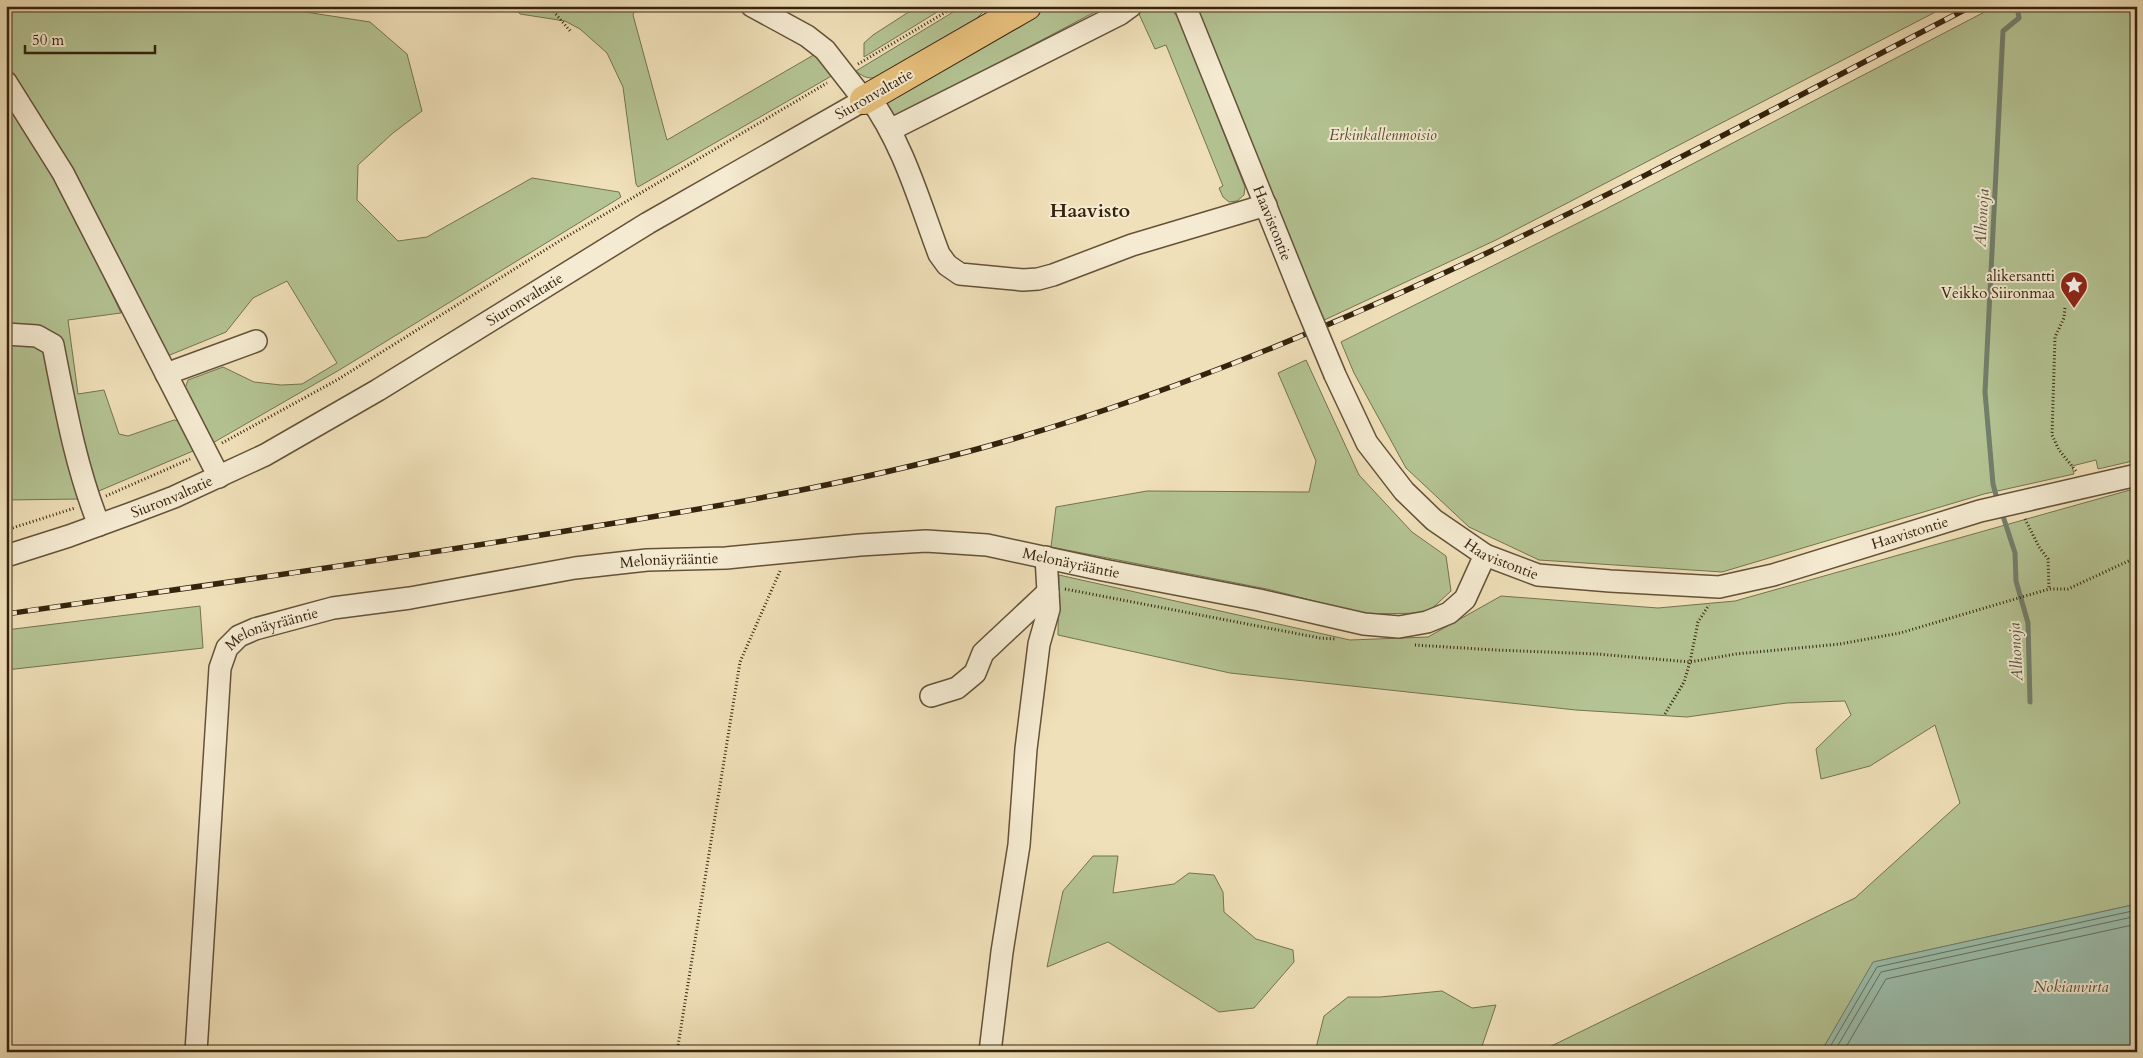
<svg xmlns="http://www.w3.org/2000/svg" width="2143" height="1058" font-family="Cardo,serif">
	<rect width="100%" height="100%" fill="#f0e0b9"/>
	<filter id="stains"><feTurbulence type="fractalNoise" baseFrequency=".004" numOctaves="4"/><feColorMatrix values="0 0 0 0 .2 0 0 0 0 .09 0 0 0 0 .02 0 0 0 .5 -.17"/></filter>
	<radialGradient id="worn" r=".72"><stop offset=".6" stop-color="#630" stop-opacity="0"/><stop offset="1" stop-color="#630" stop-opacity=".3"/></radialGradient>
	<g fill="#b4c393" stroke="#747350">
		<path d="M6 6H298L299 11 370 22 407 54 422 111 393 133 358 165 357 200 398 241 427 237 532 178 619 192 621 197 341 369 211 444 183 394 188 380 223 367 254 382 281 385 302 384 337 363 287 281 253 298 226 332 165 357 69 168 6 62Z"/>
		<path d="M513 6H636L633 15 667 140 817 53 835 74 638 187 636 184 623 87 607 53 580 29 565 21 520 14Z"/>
		<path d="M918 6H947L864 57V43L873 35Z"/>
		<path d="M963 6H989L970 25 880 77C869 79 864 78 856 71Z"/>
		<path d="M1044 6H1106L891 120 878 102Z"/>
		<path d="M1145 6C1162 6 1168 4 1179 19L1245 187 1244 195 1237 201 1229 202 1223 197 1219 188 1223 186 1166 45 1155 49 1139 14 1141 8Z"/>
		<path d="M1193 6H1947L1496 240 1320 322Z"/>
		<path d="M1996 6H2137V460L2098 469 2096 460 2072 466 2074 474 1984 494 1722 572 1539 560 1469 527 1406 468 1354 373 1341 342 1602 211Z"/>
		<path d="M6 95 56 176 121 313 68 320 78 394 104 390 119 434 128 436 174 420 182 422 195 447 193 451 80 499 6 500Z"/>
		<path d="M1306 360 1359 475 1412 532 1446 556 1451 591 1427 613 1365 614 1267 589 1051 547 1056 507 1147 491 1309 492 1316 461 1278 373Z"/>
		<path d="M2137 488V904L1874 962 1821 1052H1539L1855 898 1960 803 1935 725 1870 766 1821 779 1816 749 1851 715 1845 701 1787 703 1687 717 1576 710 1230 673 1058 635 1059 575 1350 640 1428 637 1501 596 1658 608 1735 601Z"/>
		<path d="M200 606 203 648 6 670V630Z"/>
		<path d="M1093 856H1118L1113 893 1174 884 1189 873 1214 875 1223 892 1224 912 1256 939 1293 950 1294 962 1254 1008 1219 1012 1108 942 1047 967 1063 891Z"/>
		<path d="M1442 991 1472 1008 1496 1005 1480 1052H1315L1324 1016 1348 997H1380Z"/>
	</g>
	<path fill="#9bbdac" stroke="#727f6c" d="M2137 904V1052H1821L1873 962Z"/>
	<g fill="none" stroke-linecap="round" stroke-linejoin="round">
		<g stroke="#68705c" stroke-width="1">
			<path d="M1827 1052 1877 967 2137 910"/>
			<path d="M1834 1052 1881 972 2137 916"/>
			<path d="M1843 1052 1886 979 2137 924"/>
		</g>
		<g stroke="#727f6c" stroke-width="5">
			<path d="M1997 499 1993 484 1985 392 2003 31 2019 18 2017 6"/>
			<path d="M2002 513 2015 553 2016 581 2028 623 2030 702"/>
		</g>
		<g stroke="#645238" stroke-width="24">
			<g id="minor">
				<path id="s1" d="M1185 6 1302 296"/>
				<path d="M6 82 63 173 219 477"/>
				<path d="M869 97C903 143 919 201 939 254L947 265 960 274 1023 280 1038 279 1053 275 1132 245 1266 205"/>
				<path d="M890 130 1120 14 1131 6"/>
				<path d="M6 334 37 336 53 345C65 406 76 468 99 525"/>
				<path d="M166 374 256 341"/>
				<path id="s2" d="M1335 375 1367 443 1404 491 1434 520 1485 555 1538 575 1610 581 1719 587 1773 575 1980 511 2137 475"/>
				<path id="s3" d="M6 556 69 536 132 513 174 497 265 455 378 390 648 223 864 100 825 50 807 36 752 6"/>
				<path d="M931 696 957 688 975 673 983 653 1048 592"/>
				<path id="s4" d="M196 1052 220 668 227 648 239 636 255 629 333 608 410 598 575 568 647 560 726 558 860 545 926 541 987 545 1103 570 1259 600 1364 624 1399 627 1427 622 1449 613 1465 599 1485 555"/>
				<path d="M990 1052 1002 952 1019 845 1026 749 1039 644 1049 609 1046 557"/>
			</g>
		</g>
		<g stroke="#35230d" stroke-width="30">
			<path id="major" d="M864 100 1027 6"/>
		</g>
		<g stroke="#35230d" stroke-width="3" stroke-dasharray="1 2.5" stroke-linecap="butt">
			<path d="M549 6 571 32"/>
			<path d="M858 64 956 6"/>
			<path d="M2065 308 2064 318 2055 337 2052 435 2059 450 2076 471"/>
			<path d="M222 443 337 380 561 240 827 83"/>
			<path d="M106 496 190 459"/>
			<path d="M2025 519 2039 547 2048 559 2049 589"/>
			<path d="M6 530 75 508"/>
			<path d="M1065 589 1320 638 1336 639"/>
			<path d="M1415 645 1495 650 1597 654 1690 662 1736 654 1840 644 1900 633 2049 589H2068L2137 557"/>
			<path d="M1665 714 1684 682 1690 662 1698 622 1709 605"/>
			<path d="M677 1052 740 662 780 571"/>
		</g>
		<use href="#minor" stroke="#f5ebd2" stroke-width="21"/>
		<use href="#major" stroke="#e8c07c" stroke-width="28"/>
		<g stroke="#35230d" stroke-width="5.5">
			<path id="rail" d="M6 614C199 586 392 560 584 528 728 505 873 480 1013 439 1351 340 1660 167 1972 6"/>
		</g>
		<use href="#rail" stroke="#f5ebd2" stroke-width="4" stroke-dasharray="11" stroke-linecap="butt"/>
		<g stroke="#645238" stroke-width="24" stroke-linecap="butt">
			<path id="minor-bridge" d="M1302 296 1335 375"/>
		</g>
		<use href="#minor-bridge" stroke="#f5ebd2" stroke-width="21"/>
	</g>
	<defs>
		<g id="sight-pin" transform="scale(1.4375)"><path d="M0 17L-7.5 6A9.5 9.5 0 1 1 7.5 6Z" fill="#8f2418" stroke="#f5ebd2"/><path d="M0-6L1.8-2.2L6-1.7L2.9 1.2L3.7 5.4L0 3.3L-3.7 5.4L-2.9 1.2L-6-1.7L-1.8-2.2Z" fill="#fff"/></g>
	</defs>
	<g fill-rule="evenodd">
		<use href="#sight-pin" x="2074" y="285"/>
	</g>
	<g text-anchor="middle" stroke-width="4" stroke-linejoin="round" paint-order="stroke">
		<g font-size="15" fill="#35230d" stroke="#f5ebd2">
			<text transform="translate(874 94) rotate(-30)" y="5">Siuronvaltatie</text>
			<text dy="5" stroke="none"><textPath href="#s1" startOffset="234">Haavistontie</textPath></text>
			<text dy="5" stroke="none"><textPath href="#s3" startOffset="581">Siuronvaltatie</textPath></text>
			<text dy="5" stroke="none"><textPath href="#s3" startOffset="176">Siuronvaltatie</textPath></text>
			<text dy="5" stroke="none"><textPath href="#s2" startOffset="676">Haavistontie</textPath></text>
			<text dy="5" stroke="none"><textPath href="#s2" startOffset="256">Haavistontie</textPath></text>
			<text dy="5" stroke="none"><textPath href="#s4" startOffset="861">Melonäyrääntie</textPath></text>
			<text dy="5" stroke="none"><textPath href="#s4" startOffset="1266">Melonäyrääntie</textPath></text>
			<text dy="5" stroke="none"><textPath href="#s4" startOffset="456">Melonäyrääntie</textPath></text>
		</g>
		<g font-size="15" font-style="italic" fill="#554b2e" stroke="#f5ebd2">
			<text x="1383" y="140">Erkinkallenmoisio</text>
		</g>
		<g font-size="15" fill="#35230d" stroke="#f5ebd2" text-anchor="end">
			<text x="2055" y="281">alikersantti<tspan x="2055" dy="17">Veikko Siironmaa</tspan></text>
		</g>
		<g font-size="16" font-style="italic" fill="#54513d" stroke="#f5ebd2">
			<text transform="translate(1981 218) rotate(-87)" y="6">Alhonoja</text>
			<text transform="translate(2015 652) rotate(-93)" y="6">Alhonoja</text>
			<text x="2071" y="992">Nokianvirta</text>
		</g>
		<g font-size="20" font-weight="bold" fill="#35230d" stroke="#f5ebd2">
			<text x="1090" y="217">Haavisto</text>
		</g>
	</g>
	<rect width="2143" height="1058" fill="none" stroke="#f0e0b9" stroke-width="25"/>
	<rect x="8" y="8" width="2128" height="1043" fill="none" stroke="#35230d" stroke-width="2.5"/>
	<rect x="12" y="12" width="2118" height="1033" fill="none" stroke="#35230d"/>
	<path d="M25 45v8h130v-8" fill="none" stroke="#35230d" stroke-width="2.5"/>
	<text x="32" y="45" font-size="15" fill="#35230d" stroke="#f5ebd2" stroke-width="4" paint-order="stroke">50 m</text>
	<rect width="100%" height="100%" filter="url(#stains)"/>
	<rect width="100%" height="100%" fill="url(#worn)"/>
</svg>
